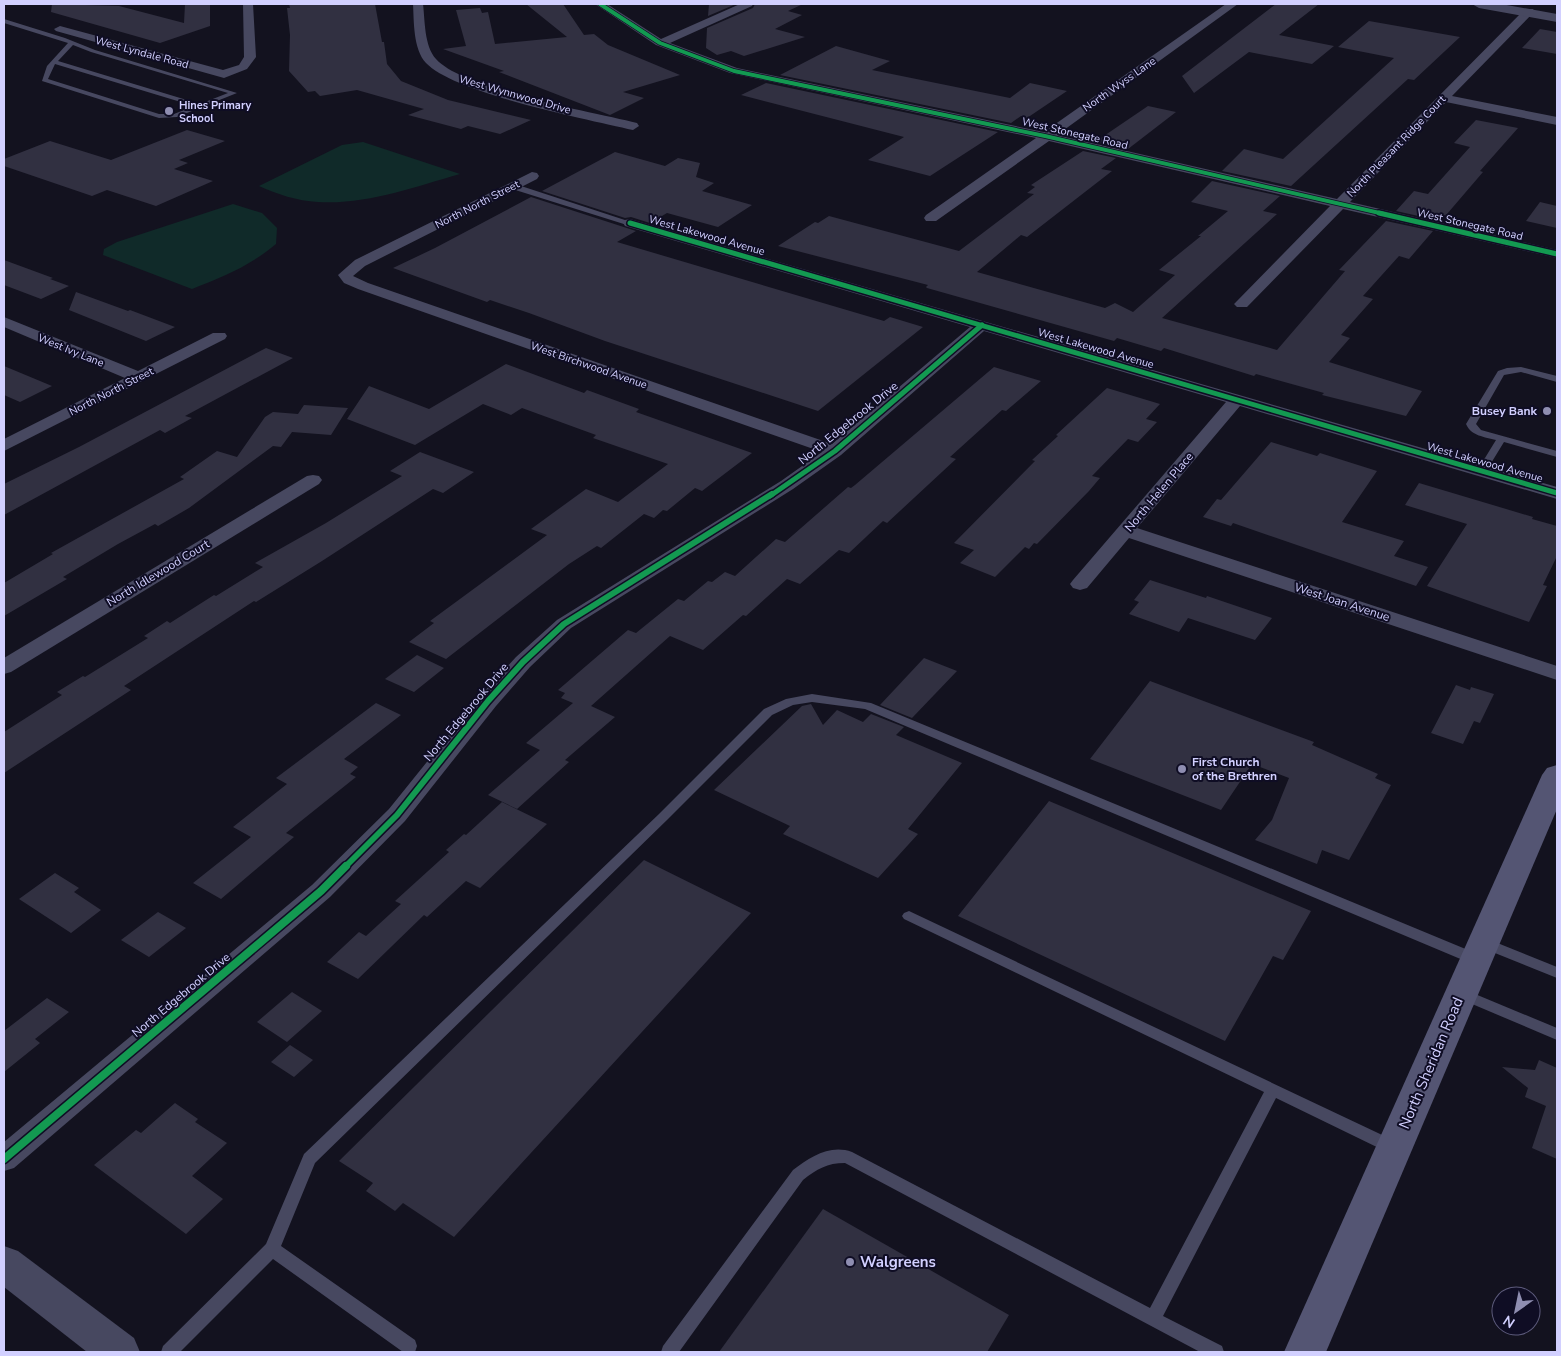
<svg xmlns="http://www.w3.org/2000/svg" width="1561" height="1356" font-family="'Nunito Sans',sans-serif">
	<rect width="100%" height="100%" fill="#13121f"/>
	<g fill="#102a29">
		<path d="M363 142 460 174C414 187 366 205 318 202 297 201 277 194 259 186L342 145Z"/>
		<path d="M233 204 262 213 277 228 276 244C250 266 223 277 192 289L103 255 104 249 117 242Z"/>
	</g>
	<g fill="#313041">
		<path d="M52 4 119 6 184 23 185 4H210V26L160 43 51 12Z"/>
		<path d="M289 4H375L382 42H384L387 64 401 81 448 100 531 120 500 134 468 126 461 129 408 115 424 109 357 90 320 96 315 91 308 92 289 71 290 35 287 8H290Z"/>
		<path d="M526 4H563L584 35 594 34 608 45 680 75 623 92 644 98 610 115 499 72 504 71 443 49 466 46 456 10 480 8 482 13 488 12 495 44 567 37Z"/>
		<path d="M709 4H736L708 16Z"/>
		<path d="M755 4H803L788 11 802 15 775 29 805 37 744 56 731 51 717 55 706 48 707 28 753 8Z"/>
		<path d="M1276 4H1319L1279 35 1334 46 1312 64 1249 52 1194 93 1182 76Z"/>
		<path d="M1369 21 1460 37 1414 80 1408 79 1291 186 1222 171 1244 149 1283 159 1394 58 1338 47Z"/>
		<path d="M1540 29 1557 32V54L1522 48Z"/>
		<path d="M836 46 890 61 872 70 1010 98 1030 83 1067 91 1027 118 1021 116 1011 123 780 75Z"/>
		<path d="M766 83 998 132 930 176 868 160 904 137 741 95Z"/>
		<path d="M1148 106 1176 112 1128 149 1095 142Z"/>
		<path d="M1476 120 1518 128 1480 171 1483 172 1441 221 1396 211 1414 191 1428 194 1470 147 1454 143Z"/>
		<path d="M187 130 225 141 179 160 188 163 174 169 213 181 156 206 107 190 92 196 4 166V159L50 141 111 160Z"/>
		<path d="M1083 151 1116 158 1101 169 1112 171 1027 237 1021 235 977 272 1105 308 1115 303 1133 312 1175 275 1159 270 1201 236H1198L1228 211 1191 202 1212 181 1280 196 1263 211 1277 214 1162 318 1277 350 1345 271 1339 270 1386 221 1433 231 1409 259 1399 256 1363 296 1373 299 1341 335 1350 338 1329 362 1422 391 1406 416 1322 395 1324 393 1256 374 1254 376 1164 348 1161 351 1117 338 1114 341 927 288 926 287 928 285 778 246 815 222 818 223 829 216 959 251 1034 194 1027 193 1035 187 1031 185Z"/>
		<path d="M615 152 665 166 678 158 700 163 696 177 714 183 702 191 752 205 718 227 667 213 650 223 631 217 625 218 542 191Z"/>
		<path d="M531 197 636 231 617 242 884 321 890 317 923 327 818 411 605 341 529 313 490 300 487 302 393 268 435 248Z"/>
		<path d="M1540 202 1557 206V228L1526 221Z"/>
		<path d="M4 260 53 278 50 279 69 286 41 299 4 285Z"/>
		<path d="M76 292 128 311 130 310 175 327 146 341 69 310Z"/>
		<path d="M266 348 293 358 185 416 192 418 165 433 160 430 4 515V484L79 447Z"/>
		<path d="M506 364 584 393 587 390 639 409 636 412 752 453 702 491 695 488 667 511 663 510 654 518 644 514 601 548 597 546 569 564 446 659 409 642 434 623 430 621 547 535 531 529 586 489 618 502 668 464 593 438 596 435 522 408 511 415 483 404 415 445 347 419 369 386 429 409Z"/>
		<path d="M4 366 52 386 20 402 4 395Z"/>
		<path d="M994 367 1041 381 1006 411 1002 410 950 457 956 459 887 523 883 521 849 553 839 550 800 584 787 579 746 616 743 615 703 650 670 636 591 706 615 717 565 760 569 762 517 809 488 795 540 750 526 743 573 703 561 698 565 693 558 690 628 630 636 633 678 599 684 601 708 581 712 582 725 572 735 576 776 539 785 542 848 487 851 488 855 485Z"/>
		<path d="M1107 388 1160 404 1146 419 1157 422 1138 442 1128 439 1092 476 1100 478 1089 491 1037 544 1034 543 1029 549 1025 547 995 577 960 563 974 550 954 543 1035 461 1032 460 1058 436 1056 435Z"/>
		<path d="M304 405 348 408 331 435 292 432 281 447 273 446 189 508 158 526 155 524 118 544 63 577 67 579 4 616V583L53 554 51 553 184 479 180 477 217 451 237 457 265 417 273 412 298 414Z"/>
		<path d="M1271 442 1317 456 1320 453 1377 471 1342 522 1404 541 1394 556 1428 567 1416 586 1233 523 1231 526 1203 517 1217 499 1221 500Z"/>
		<path d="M420 452 474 472 443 493 433 489 322 561 256 602 254 601 124 686 131 690 4 773V732L62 695 57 692 83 676 85 677 148 638 144 636 167 621 170 623 214 595 216 596 263 567 255 563 326 523 402 476 390 471Z"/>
		<path d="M1419 483 1533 517 1532 519 1557 526V556L1543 585 1547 586 1529 622 1427 586 1467 524 1405 505Z"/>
		<path d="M1150 580 1206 598 1207 596 1272 618 1255 640 1188 618 1179 632 1129 614 1139 602 1134 600Z"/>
		<path d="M417 655 444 668 414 692 385 679Z"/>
		<path d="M924 658 957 671 912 718 880 705Z"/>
		<path d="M1150 681 1314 742 1312 745 1378 774 1375 778 1391 785 1349 860 1322 850 1317 864 1255 840 1272 820 1289 778 1252 764 1221 810 1090 759Z"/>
		<path d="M1456 685 1470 690 1471 687 1494 694 1480 723 1474 721 1463 744 1431 733Z"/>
		<path d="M376 703 401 715 344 759 358 767 350 774 356 777 286 833 294 837 221 899 193 883 251 837 233 827 287 784 276 778Z"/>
		<path d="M811 704 823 725 837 710 863 722 871 714 904 727 896 735 962 763 908 829 918 834 878 878 783 834 790 826 714 790 802 706Z"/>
		<path d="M1049 801 1311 911 1283 960 1273 956 1225 1041 958 916Z"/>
		<path d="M502 802 547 824 480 888 466 881 427 917 424 915 358 979 327 962 359 932 366 936 401 904 395 901 449 852 446 850 464 834 466 835Z"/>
		<path d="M644 860 751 913 454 1237 403 1203 395 1211 366 1191 373 1183 339 1161Z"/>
		<path d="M55 873 79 888 74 892 101 910 71 933 19 899Z"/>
		<path d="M158 912 186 928 149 957 121 940Z"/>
		<path d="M292 992 322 1011 287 1042 257 1022Z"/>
		<path d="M47 998 69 1012 35 1039 40 1043 4 1072V1031Z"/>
		<path d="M290 1045 313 1060 294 1077 271 1062Z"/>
		<path d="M1539 1060 1557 1068V1159L1532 1148 1546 1106 1525 1097 1528 1088 1502 1067 1535 1070Z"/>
		<path d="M175 1103 198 1119 195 1122 227 1143 192 1176 223 1199 186 1234 94 1165 136 1130 141 1133Z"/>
		<path d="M823 1209 1009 1315 987 1352H719Z"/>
	</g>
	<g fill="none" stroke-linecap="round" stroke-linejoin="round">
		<g fill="#474860" fill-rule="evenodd">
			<path d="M4 19 65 38 95 50 237 93 177 117 159 118 42 81 47 66 68 43 4 23ZM73 45 91 52 228 93 200 104 58 61ZM55 64 194 106 174 114H159L48 79Z"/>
			<path d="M509 184H515L634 223 627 225 509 188Z"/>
			<path d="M1521 367 1557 376V382L1521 372 1504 375 1476 424 1481 430 1557 451V457L1504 442 1485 473H1479L1477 471 1496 440C1485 437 1471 436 1466 424L1498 371 1507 368Z"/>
			<path d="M812 694 871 703 1480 955 1482 959 1480 963 1475 964 1470 963 865 709 812 702 793 705 772 715 667 820 315 1163 281 1246 415 1340 417 1346 415 1352H403L273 1259 180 1352H161L163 1346 266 1244 304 1154 659 814 764 709 786 699Z"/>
			<path d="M909 911 1397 1142 1400 1147 1397 1152 1392 1153 1387 1152 1276 1098 1163 1316 1222 1346 1224 1352H1200L845 1163C827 1163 817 1169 803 1180L679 1352H661L663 1346 793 1170C810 1157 830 1144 852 1152L1150 1308 1264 1092 904 919 902 916 904 913Z"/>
			<path d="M1485 938 1557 967V978L1480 947 1478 943 1480 939Z"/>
			<path d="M1463 989 1557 1028V1040L1458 998 1456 994 1458 990Z"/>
		</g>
		<g fill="#474860" fill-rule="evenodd">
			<path d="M243 4H253L256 57 247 69 224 78 56 31 54 29 60 26 223 70 239 65 244 57Z"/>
			<path d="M413 4H423C425 20 424 46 436 59 464 90 593 112 637 123L639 126 633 130C587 119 456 94 426 63 413 49 414 21 413 4Z"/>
			<path d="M595 4H607L661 39 740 4H753L752 6 670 43 737 68 1044 132 1226 4H1238L1057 135 1337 199 1525 9H1533L1534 11 1533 13 1452 96 1557 117V125L1446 102 1350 202 1557 250V258L1343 209 1247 307H1237L1234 304 1237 301 1330 206 1049 141 936 221H926L924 218 926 215 1036 138 730 73 656 45Z"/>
			<path d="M532 172 537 173 539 176 537 179 365 266 353 276 368 283 832 444 970 327 625 226 623 223 625 220 630 219 1557 487V499L1240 406 1137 528 1557 666V680L1129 538 1087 588 1080 590 1073 588 1070 584 1073 580 1226 402 984 331 841 455 793 489 571 628 530 667 496 706 405 821 330 897 14 1168 4 1171V1142L312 885 389 809 480 696 516 657 557 620 781 481 822 452 358 289 344 283 338 275 355 260Z"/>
			<path d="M4 317 138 371 213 333H225L227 336 225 339 4 451V439L125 378 4 327Z"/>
			<path d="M313 475 319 476 322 480 319 484 11 672 4 674V658L307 476Z"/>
		</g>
		<g fill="#474860" fill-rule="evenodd">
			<path d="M1472 4H1501L1557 14V22L1479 8Z"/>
			<path d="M4 1246 18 1251 134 1338 140 1352H87L4 1287Z"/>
		</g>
		<path fill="#545573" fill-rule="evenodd" d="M1557 765V809L1326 1352H1284L1542 775 1547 768Z"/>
		<g stroke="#0f0d24" stroke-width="5.5">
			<path id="cycleway-far3" d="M600 4 660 43 734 71 1045 136 1384 214"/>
		</g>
		<g stroke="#0f0d24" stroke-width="8">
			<g id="cycleway-far2">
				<path d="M1379 213 1557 254"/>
				<path d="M630 223 1557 493"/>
				<path d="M770 496 835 451 982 325"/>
			</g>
		</g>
		<g stroke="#0f0d24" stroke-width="9">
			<path id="cycleway-far1" d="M345 867 397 815 488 701 523 662 564 624 772 494"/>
		</g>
		<g stroke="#0f0d24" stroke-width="11">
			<path id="cycleway" d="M4 1159 321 891 346 866"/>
		</g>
		<use href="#cycleway-far3" stroke="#139951" stroke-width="4"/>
		<use href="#cycleway-far2" stroke="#139951" stroke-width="5"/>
		<use href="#cycleway-far1" stroke="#139951" stroke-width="6"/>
		<use href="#cycleway" stroke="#139951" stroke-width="8"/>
	</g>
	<g fill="#8f8eb1" stroke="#0f0d24" stroke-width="2">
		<circle cx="169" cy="111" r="5"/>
		<circle cx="1547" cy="411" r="5"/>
		<circle cx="1182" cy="769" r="5"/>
		<circle cx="850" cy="1262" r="5"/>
	</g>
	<g text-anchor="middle" stroke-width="4" stroke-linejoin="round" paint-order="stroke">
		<g font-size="11" fill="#d2d0ff" stroke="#0f0d24">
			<text transform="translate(142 52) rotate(15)" y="4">West Lyndale Road</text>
			<text transform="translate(1119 84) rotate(-35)" y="4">North Wyss Lane</text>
			<text transform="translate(515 94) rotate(16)" y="4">West Wynnwood Drive</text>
			<text transform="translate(1075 133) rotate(13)" y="4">West Stonegate Road</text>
			<text transform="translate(1396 146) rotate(-46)" y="4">North Pleasant Ridge Court</text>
			<text transform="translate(477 204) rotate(-27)" y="4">North North Street</text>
			<text transform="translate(1470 224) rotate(13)" y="4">West Stonegate Road</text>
			<text transform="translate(707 235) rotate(16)" y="4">West Lakewood Avenue</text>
			<text transform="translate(1096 348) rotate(16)" y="4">West Lakewood Avenue</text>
			<text transform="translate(71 350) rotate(22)" y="4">West Ivy Lane</text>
			<text transform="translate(589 365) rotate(19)" y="4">West Birchwood Avenue</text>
			<text transform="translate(111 391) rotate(-27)" y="4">North North Street</text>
			<text transform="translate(1485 462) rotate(16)" y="4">West Lakewood Avenue</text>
		</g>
		<g font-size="11" font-weight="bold" fill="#d2d0ff" stroke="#0f0d24" text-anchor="start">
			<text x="179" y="109">Hines Primary<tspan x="179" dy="13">School</tspan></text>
		</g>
		<g font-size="12" font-weight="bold" fill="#d2d0ff" stroke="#0f0d24" text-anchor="end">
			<text x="1537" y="415">Busey Bank</text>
			<text x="1192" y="766" text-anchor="start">First Church<tspan x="1192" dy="14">of the Brethren</tspan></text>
		</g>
		<g font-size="12" fill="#d2d0ff" stroke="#0f0d24">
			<text transform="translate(848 423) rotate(-39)" y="4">North Edgebrook Drive</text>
			<text transform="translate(1159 492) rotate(-50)" y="4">North Helen Place</text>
			<text transform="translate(158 573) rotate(-31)" y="4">North Idlewood Court</text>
			<text transform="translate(1342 602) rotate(18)" y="4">West Joan Avenue</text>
			<text transform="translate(466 712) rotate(-50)" y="4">North Edgebrook Drive</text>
			<text transform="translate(181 995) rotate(-40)" y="4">North Edgebrook Drive</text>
		</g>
		<g font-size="15" fill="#d2d0ff" stroke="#0f0d24">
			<text transform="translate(1431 1063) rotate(-67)" y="5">North Sheridan Road</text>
		</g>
		<g font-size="15" font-weight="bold" fill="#d2d0ff" stroke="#0f0d24" text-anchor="start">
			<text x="860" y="1267">Walgreens</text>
		</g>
	</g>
	<rect width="1561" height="1356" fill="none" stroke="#d2d0ff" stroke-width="10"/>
	<g transform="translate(1516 1311) rotate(213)"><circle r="24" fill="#0f0d24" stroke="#5d5b7c"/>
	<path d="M0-4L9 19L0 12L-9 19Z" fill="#8f8eb1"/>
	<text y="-8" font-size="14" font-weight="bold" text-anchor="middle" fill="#d2d0ff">N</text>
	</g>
</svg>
